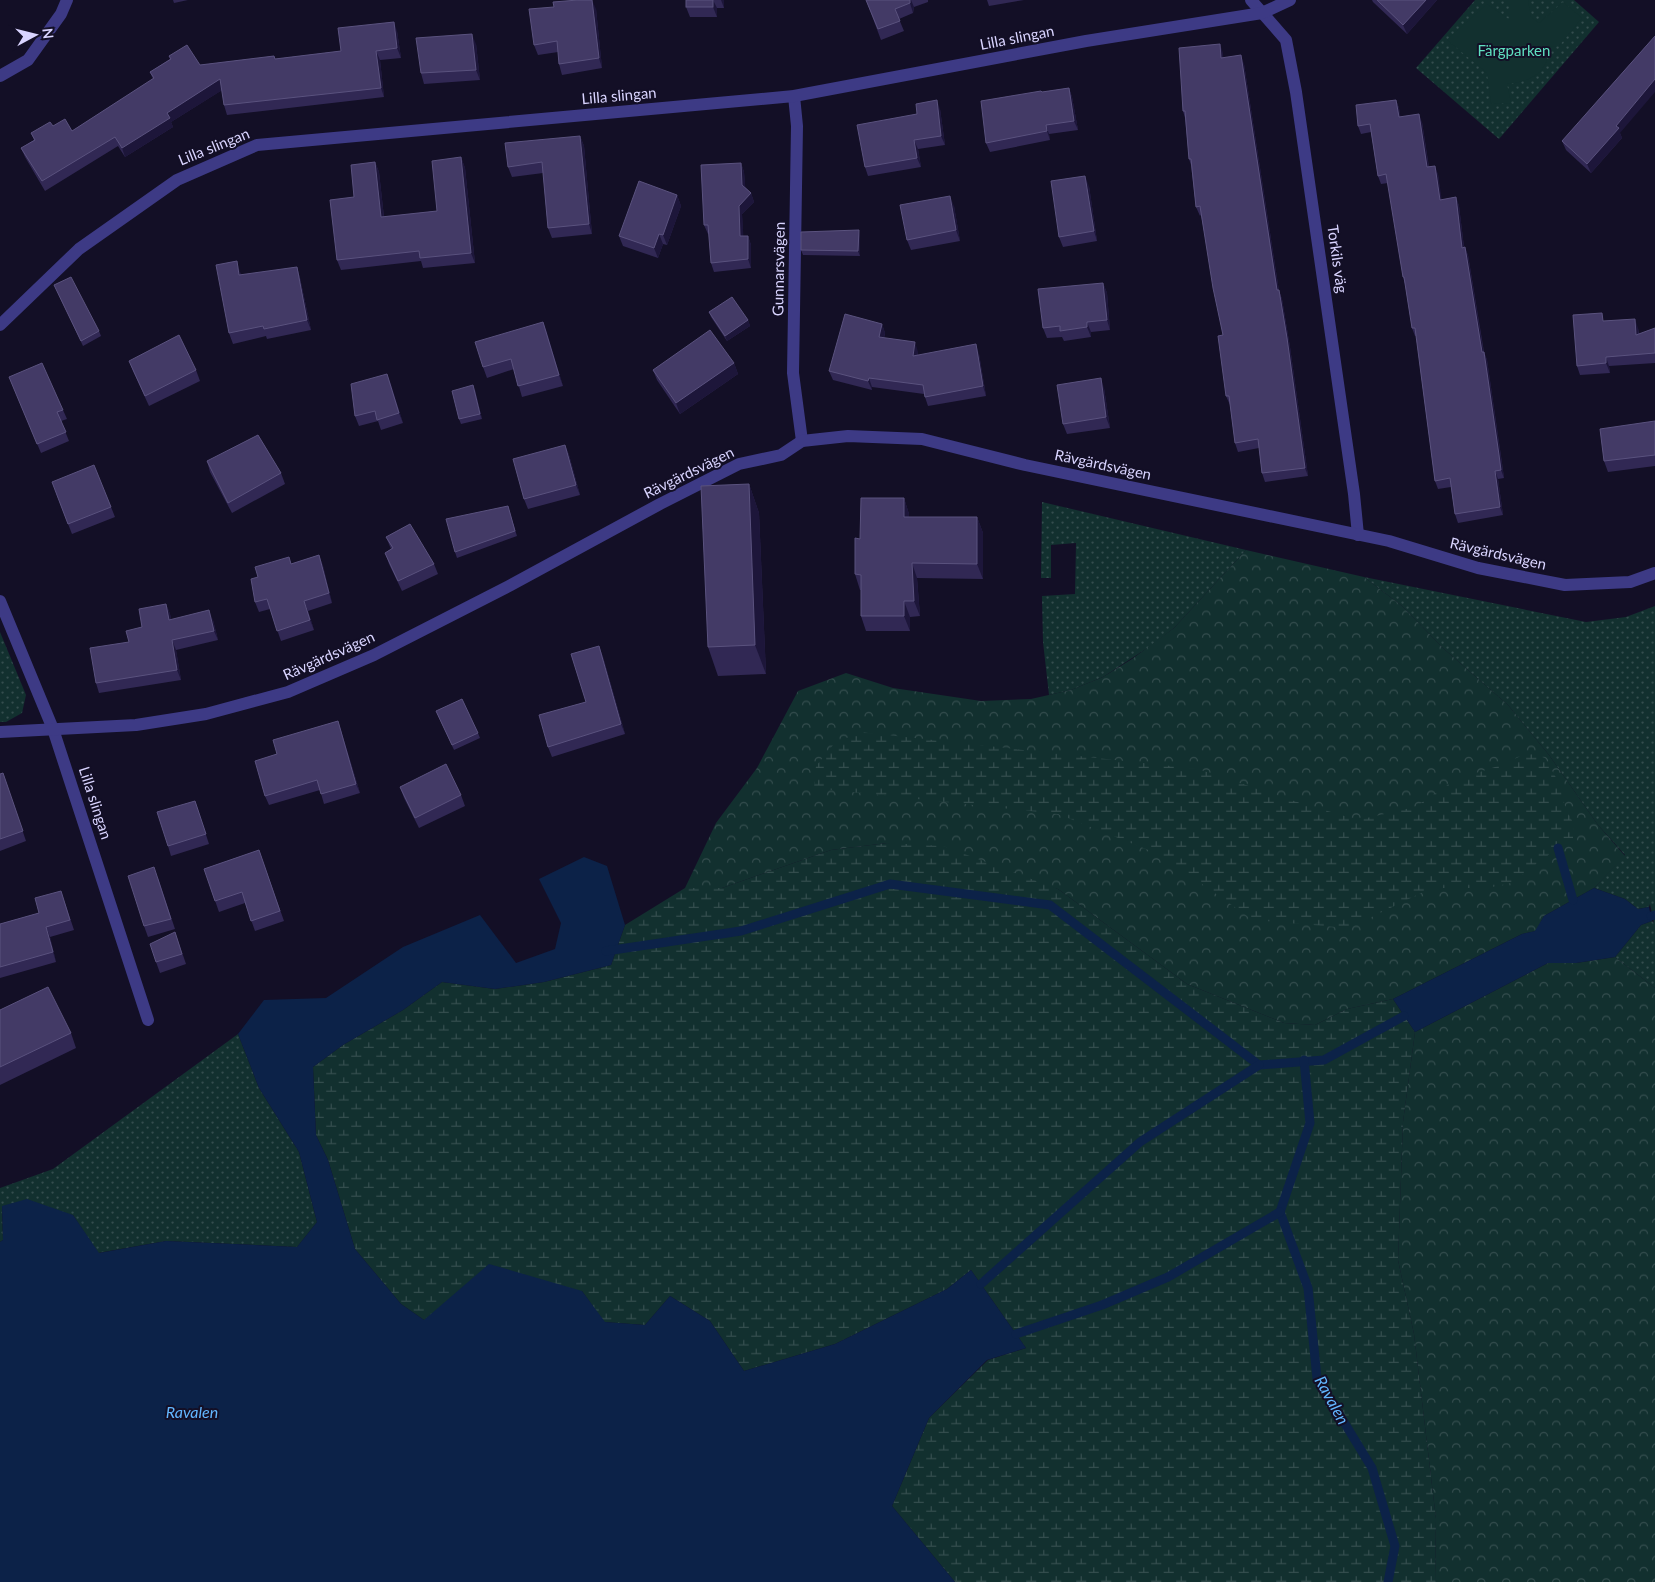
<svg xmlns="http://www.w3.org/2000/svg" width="1655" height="1582" font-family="Lato,sans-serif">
	<defs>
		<pattern id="grass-dots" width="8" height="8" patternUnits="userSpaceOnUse" patternTransform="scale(1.25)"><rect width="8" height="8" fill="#12302f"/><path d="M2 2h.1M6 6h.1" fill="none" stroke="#344d4e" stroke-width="1.8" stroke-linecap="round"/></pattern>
		<pattern id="forest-crowns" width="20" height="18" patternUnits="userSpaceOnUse" patternTransform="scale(1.25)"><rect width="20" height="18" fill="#12302f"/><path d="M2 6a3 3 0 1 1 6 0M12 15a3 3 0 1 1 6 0" fill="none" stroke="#344d4e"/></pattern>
		<pattern id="wetland-marsh" width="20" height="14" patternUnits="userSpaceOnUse" patternTransform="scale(1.25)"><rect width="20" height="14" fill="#12302f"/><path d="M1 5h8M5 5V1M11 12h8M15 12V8" fill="none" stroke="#344d4e"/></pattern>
	</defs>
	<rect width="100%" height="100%" fill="#130f26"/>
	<g fill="url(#grass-dots)">
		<path d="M1475 0H1574L1599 22 1499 139 1416 68Z"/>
		<path d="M1042 502 1246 550 1174 628 1152 645 1103 677 1071 690 1049 695 1043 642 1042 596 1075 594 1076 543 1051 545V578H1041Z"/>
		<path d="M1364 577 1586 622 1626 617 1655 606V988L1615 957 1641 925 1652 921 1654 923 1650 904 1649 907 1638 909 1625 899 1594 888 1625 855 1598 825 1549 755 1508 705 1444 649 1402 606Z"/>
		<path d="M0 632 26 695 22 713 6 722H0Z"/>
		<path d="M238 1034 259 1088 299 1152 317 1222 297 1247 166 1241 98 1253 73 1215 2 1206 3 1240 0 1242V1188L53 1169Z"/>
	</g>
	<g fill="url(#forest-crowns)">
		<path d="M1246 550 1364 577 1402 606 1444 649 1508 705 1549 755 1598 825 1625 856 1594 888 1544 916 1536 931 1522 934 1393 999 1347 1009 1315 1025 1284 1023 1187 984 1058 889 887 843 831 850 722 888H685L716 823 757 768 798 691 846 673 893 688 981 701 1031 699 1071 690 1103 677 1132 659 1174 628Z"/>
		<path d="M1615 957 1655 988V1582H1435L1436 1519 1414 1334 1398 1260 1403 1122 1415 1032 1548 963H1576Z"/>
	</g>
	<g fill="url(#wetland-marsh)">
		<path d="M859 732 1198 769 1294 801 1358 820 1415 807 1455 780 1498 766 1521 756 1534 754 1545 758 1559 783 1565 806 1573 823V839L1558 848 1511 883 1487 888H1437L1421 893 1349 928 1253 920 1161 855 1058 814 814 788 816 766 834 744Z"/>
		<path d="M887 843 943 846 1058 889 1187 984 1284 1023 1315 1025 1347 1009 1393 999 1415 1032 1403 1122 1398 1260 1414 1334 1436 1519 1435 1582H955L892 1506 929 1418 988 1360 1026 1348 971 1270 947 1289 835 1344 744 1371 710 1321 670 1296 645 1325 604 1322 582 1291 424 1320 401 1304 355 1249 328 1160 316 1135 313 1067 343 1045 403 1010 442 982 495 989 544 982 611 965 625 925 685 888H722L831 850Z"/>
	</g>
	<path fill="#12302f" d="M1510 0H1528L1531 17 1539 23 1563 2 1582 18 1559 46 1547 47C1547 51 1547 55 1547 59 1543 77 1522 83 1507 84L1511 103 1491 104 1487 73 1447 40 1487 4 1510 20Z"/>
	<g fill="#0c2248">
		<path d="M584 857 607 866 625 925 611 965 544 982 495 989 442 982 403 1010 343 1045 313 1067 316 1135 328 1160 355 1249 401 1304 424 1320 489 1264 582 1291 605 1322 645 1325 670 1296 710 1321 744 1371 835 1344 947 1289 971 1270 1026 1348 987 1360 929 1418 892 1506 955 1582H0V1242L3 1240 2 1206 27 1199 73 1215 99 1253 166 1241 297 1247 317 1222 299 1152 259 1088 238 1034 264 1000 326 998 403 947 480 915 516 963 555 949 561 923 539 879Z"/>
		<path d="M1594 888 1625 899 1638 909 1649 907 1652 921 1641 925 1615 957 1576 963H1548L1415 1032 1393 999 1522 934 1535 931 1544 916Z"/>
	</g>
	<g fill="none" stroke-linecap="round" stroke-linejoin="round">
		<g stroke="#0c2248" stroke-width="9">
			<path d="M1558 848 1573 900"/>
			<path d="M1651 916 1655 915"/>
			<path d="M606 951 741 931 890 884 1050 905 1259 1065 1324 1060 1404 1016"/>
			<path d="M1304 1060 1310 1123 1280 1212 1308 1288 1317 1378 1372 1468 1395 1546 1388 1582"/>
			<path d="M981 1284 1140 1142 1259 1065"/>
			<path d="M1016 1334 1102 1305 1168 1277 1280 1212"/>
		</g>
		<g stroke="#3d3a85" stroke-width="12">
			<path d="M1251 0 1286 40 1296 92 1354 494 1358 535"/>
			<path d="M0 76 28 60 61 14 67 0"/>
			<path d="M794 96 797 126 793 373 802 441"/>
			<path d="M0 325 79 249 177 180 257 145 794 96 1086 41 1262 13 1290 0"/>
			<path d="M0 601 53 729 148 1020"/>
			<path d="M0 732 136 725 206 714 288 692 374 655 509 586 660 504 739 464 781 455 802 441 848 436 922 439 1025 465 1389 541 1478 568 1565 585 1630 582 1655 573"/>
		</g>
	</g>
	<g fill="#312854">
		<path d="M173 0H188L174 3Z"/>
		<path d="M686 0H724V8H717V17H690L686 7Z"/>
		<path d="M866 0H928V2L914 7 913 13 899 19 904 31 881 40Z"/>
		<path d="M987 0H1024L989 6Z"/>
		<path d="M1372 0H1437L1407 34 1373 2Z"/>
		<path d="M596 9 602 68 562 75 559 64 558 52 538 55 534 45Z"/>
		<path d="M397 31 401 58 380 60 384 97 227 115 224 105 222 90 171 122 173 127 125 157 118 146 45 191 25 157 21 148 34 140 31 133 72 131 153 79 150 72 170 59 169 56 200 65 274 56 275 59 341 51Z"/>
		<path d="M476 44 480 80 424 84 421 73Z"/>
		<path d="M1223 53V58L1244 64 1279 291 1282 299 1290 347 1308 476 1265 482 1262 473 1259 448 1238 452 1235 443 1230 405 1226 396 1223 335 1201 215 1200 216 1196 207 1191 165 1189 159 1185 118 1183 111Z"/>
		<path d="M1069 88 1072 97 1078 130 1049 134 1050 140 990 152 986 143 1042 92Z"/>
		<path d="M1396 100 1399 108 1400 117 1422 122 1429 167 1438 174 1441 200 1456 197 1459 206 1464 247 1468 255 1484 352 1487 360 1502 463 1504 478 1498 479 1503 515 1458 523 1455 514 1451 487 1438 489 1435 481 1416 336H1415L1412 328 1405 284 1403 277 1388 183 1381 184 1378 176 1371 132 1361 134 1358 126Z"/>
		<path d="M940 109 945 145 918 149 921 167 868 176 865 167Z"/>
		<path d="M1620 133 1622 138 1591 173 1566 150 1562 141Z"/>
		<path d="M580 136 584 146 592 234 552 238 548 228 543 173 512 177 508 167Z"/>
		<path d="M461 157 465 168 475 263 423 268 421 261 341 270 337 260 354 197 375 162 379 172 384 217 437 211Z"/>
		<path d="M741 163 744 172 745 187 751 193 754 202 742 214 743 236H748L751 245V268L714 272 711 263 709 234H708L704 225Z"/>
		<path d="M1089 186 1097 241 1063 247 1059 237Z"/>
		<path d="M677 195 681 206 667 245 663 244 658 258 623 246 619 236Z"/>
		<path d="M954 206 960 241 911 250 907 240Z"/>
		<path d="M860 235V256L803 255 801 250Z"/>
		<path d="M297 267 300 278 311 330 267 339 266 336 233 344 229 333 240 272 241 275Z"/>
		<path d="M1103 283 1107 293 1110 330 1091 332V337L1064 341 1062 337 1047 338 1043 328Z"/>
		<path d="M54 285 99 331 101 336 83 346Z"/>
		<path d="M709 312 748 320 750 326 727 341 711 317Z"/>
		<path d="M1605 321 1638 328 1639 334 1655 328V363L1609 366 1610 373 1580 375 1577 366Z"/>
		<path d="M543 322 563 386 522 397 514 369 487 378 483 367Z"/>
		<path d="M882 324 885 333 884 338 918 352V355L979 354 986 396 928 406 924 394 872 387V390L833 380 829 371Z"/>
		<path d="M129 361 196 370 200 381 149 406 133 371Z"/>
		<path d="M734 363 738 374 680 414 657 380 653 370Z"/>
		<path d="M387 374 403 423 381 430 378 421 359 426 355 416Z"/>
		<path d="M9 377 63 410 67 419 61 421 69 441 41 453Z"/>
		<path d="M1104 388 1110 428 1067 434 1063 424Z"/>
		<path d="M475 390 482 419 461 424 459 419Z"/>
		<path d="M1655 421V466L1608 472 1604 461Z"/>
		<path d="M565 445 569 455 580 495 528 509 524 499Z"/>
		<path d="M207 461 281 473 285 484 232 513 210 472Z"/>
		<path d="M749 484 759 513 766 674 718 676 708 647Z"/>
		<path d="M56 493 111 507 115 517 72 534Z"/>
		<path d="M904 498 909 514V517H977L983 533V579L917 578 920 616 910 617V631H866L861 616V590H860L855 574 860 539Z"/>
		<path d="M508 506 517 536 457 558 455 552Z"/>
		<path d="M386 537 434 564 438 574 402 591 389 564 385 553 391 549Z"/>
		<path d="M319 555 323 566 332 603 308 611 314 630 281 641 270 609 259 612 255 602 258 577 289 557 291 564Z"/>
		<path d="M166 604 170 614 171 620H213L218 640 176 650 181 680 99 693 96 683 142 627Z"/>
		<path d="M599 646 603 657 625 734 552 757 548 747 586 702Z"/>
		<path d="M436 711 478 733 480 738 454 750Z"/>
		<path d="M338 721 360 793 324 804 320 790 269 805 265 796 277 754Z"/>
		<path d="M3 773 26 841 0 851V774Z"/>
		<path d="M400 787 461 795 465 806 419 828 404 798Z"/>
		<path d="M195 801 209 844 171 856 168 846Z"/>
		<path d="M259 850 284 921 255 931 245 903 219 912 204 869Z"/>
		<path d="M158 878 175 929 148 937 144 926Z"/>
		<path d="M61 891 74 930 50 937 56 962 0 978V924L39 913Z"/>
		<path d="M175 932 186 964 160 973 156 962Z"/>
		<path d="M0 1010 71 1033 76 1048 0 1085Z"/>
	</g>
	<g fill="#1d163a">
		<path d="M592 0 596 9 602 68 599 58Z"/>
		<path d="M713 0 717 8V17L713 7Z"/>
		<path d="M721 0H724V8Z"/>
		<path d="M910 0H911L914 7 913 13 910 3Z"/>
		<path d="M1426 0H1437L1407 34 1403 25Z"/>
		<path d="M394 22 397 31 401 58 397 48Z"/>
		<path d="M472 34 476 44 480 80 476 70Z"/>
		<path d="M1220 44 1223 53 1224 67 1221 58Z"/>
		<path d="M376 51 380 60 384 97 381 88Z"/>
		<path d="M1241 55 1244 64 1279 291 1282 299 1290 347 1308 476 1305 468Z"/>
		<path d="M220 79 224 89 171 122 173 127 125 157 122 148 167 113Z"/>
		<path d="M1655 79V92L1620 133 1622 138 1591 173 1587 164 1616 126Z"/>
		<path d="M1069 88 1072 97 1078 130 1074 121Z"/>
		<path d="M937 100 940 109 945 145 941 136Z"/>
		<path d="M1396 100 1399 108 1402 125 1399 117Z"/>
		<path d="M1419 114 1422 122 1430 176 1427 167Z"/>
		<path d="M1046 125 1049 134 1050 140 1047 131Z"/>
		<path d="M580 136 584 146 592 234 589 224Z"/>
		<path d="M914 140 918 149 921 167 917 158Z"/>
		<path d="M461 157 465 168 475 263 471 253Z"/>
		<path d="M375 162 379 172 385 227 381 217Z"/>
		<path d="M741 163 744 172 746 194 742 185Z"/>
		<path d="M1435 166 1438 174 1443 208 1440 200Z"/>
		<path d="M1085 176 1089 186 1097 241 1094 231Z"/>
		<path d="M751 193 754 202 742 214 744 245 740 236 739 206Z"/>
		<path d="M677 195 681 206 667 245 663 235Z"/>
		<path d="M950 196 954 206 960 241 956 230Z"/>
		<path d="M1456 197 1459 206 1465 256 1462 248Z"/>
		<path d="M859 230 860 235V256L858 251Z"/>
		<path d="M659 234 663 244 658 258 654 248Z"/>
		<path d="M748 236 751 245V268L748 259Z"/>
		<path d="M1465 247 1468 255 1484 355V352L1487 360 1504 478 1501 470Z"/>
		<path d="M237 261 240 272 243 285 239 275Z"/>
		<path d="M297 267 300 278 311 330 307 320Z"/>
		<path d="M1103 283 1107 293 1110 330 1107 320Z"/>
		<path d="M1635 319 1638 328 1639 344 1636 335Z"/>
		<path d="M748 320 750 326 727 341 725 336Z"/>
		<path d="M543 322 547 332 563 386 559 375Z"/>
		<path d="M1087 322 1091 332V337L1087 327Z"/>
		<path d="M882 324 885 333 882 346 879 337Z"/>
		<path d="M915 342 918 352 917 365 913 356Z"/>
		<path d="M976 344 979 354 986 396 983 386Z"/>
		<path d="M1606 357 1609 366 1610 373 1606 363Z"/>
		<path d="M734 363 738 374 680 414 676 403Z"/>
		<path d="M387 374 391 384 403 423 399 413Z"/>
		<path d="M869 378 872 387V390L868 381Z"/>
		<path d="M1101 378 1104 388 1110 428 1106 417Z"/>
		<path d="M473 385 475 390 482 419 480 414Z"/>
		<path d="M565 445 569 455 580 495 576 485Z"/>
		<path d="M1495 471 1498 479 1503 515 1500 507Z"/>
		<path d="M749 484 759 513 766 674 755 645Z"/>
		<path d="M904 498 909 514V533L904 517Z"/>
		<path d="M977 517 983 533V579L977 564Z"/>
		<path d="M319 555 323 566 332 603 329 593Z"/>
		<path d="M912 563 917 578 920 616 914 601Z"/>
		<path d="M304 601 308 611 314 630 310 620Z"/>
		<path d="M904 601 910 617V631L904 616Z"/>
		<path d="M166 604 170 614 173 630 169 620Z"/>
		<path d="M209 610 213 620 218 640 214 631Z"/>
		<path d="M172 640 176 650 181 680 177 670Z"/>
		<path d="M599 646 603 657 625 734 621 724Z"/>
		<path d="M338 721 341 730 360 793 356 784Z"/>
		<path d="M46 927 50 937 56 962 53 952Z"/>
	</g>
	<g fill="#433a66" stroke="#5a527e">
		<path d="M578 0H592L599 58 559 64 557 41 534 45 529 9 554 7 553 2Z"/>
		<rect x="686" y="0" width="27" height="7"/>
		<path d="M866 0H910V3L895 9 900 21 878 29Z"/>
		<path d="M1377 0H1426L1403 25Z"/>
		<path d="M394 22 397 48 376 51 381 88 224 105 220 79 167 113 170 118 122 148 115 137 42 181 21 148 35 140 31 133 50 122 53 126 65 119 72 131 154 78 150 72 171 59 169 56 187 45 200 65 274 56 275 59 341 51 338 28Z"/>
		<path d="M472 34 476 70 421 73 416 38Z"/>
		<path d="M1655 36V79L1616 126 1619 128 1587 164 1562 141Z"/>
		<path d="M1220 44 1221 58 1241 55 1277 290H1279L1287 338 1305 468 1262 473 1258 439 1235 443 1229 396H1226L1218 336 1223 335 1213 288 1200 206 1196 207 1191 159H1189L1185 111H1183L1179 48Z"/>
		<path d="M1069 88 1074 121 1046 125 1047 131 986 143 981 101 1041 91 1042 92Z"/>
		<path d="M937 100 941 136 914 140 917 158 865 167 857 125 917 114 916 104Z"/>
		<path d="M1396 100 1399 117 1419 114 1427 167 1435 166 1440 200 1456 197 1462 248 1465 247 1482 352H1484L1499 455 1501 470 1495 471 1500 507 1455 514 1450 478 1435 481 1415 328H1412L1404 277H1403L1386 174 1378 176 1370 124 1358 126 1356 105Z"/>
		<path d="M580 136 589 224 548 228 542 162 508 167 505 143Z"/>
		<path d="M461 157 471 253 420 258 419 251 337 260 330 200 354 197 351 165 375 162 381 217 437 211 432 161Z"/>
		<path d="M741 163 742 185 751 193 739 206 740 236H748V259L711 263 708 225H704L701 165Z"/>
		<path d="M1085 176 1094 231 1059 237 1051 181Z"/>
		<path d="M639 181 677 195 663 235 659 234 654 248 619 236Z"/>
		<path d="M950 196 956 230 907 240 900 205Z"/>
		<path d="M859 230 858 251 801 250V232Z"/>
		<path d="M237 261 239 275 297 267 307 320 264 329 263 326 229 333 216 265Z"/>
		<path d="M71 277 99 331 81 341 54 285Z"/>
		<path d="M1103 283 1107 320 1087 322V327L1060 331V326L1043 328 1038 289Z"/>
		<path d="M732 297 748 320 725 336 709 312Z"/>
		<path d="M1602 313 1603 321 1635 319 1636 335 1655 328V353L1606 357V363L1577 366 1573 315Z"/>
		<path d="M845 314 882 324 879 337 915 342 913 356 976 344 983 386 925 397 923 385 869 378 868 381 829 371Z"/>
		<path d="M543 322 559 375 518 386 511 359 483 367 475 342Z"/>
		<path d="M710 330 734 363 676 403 653 370Z"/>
		<path d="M179 335 196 370 145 396 129 361Z"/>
		<path d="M42 363 63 410 57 412 66 432 37 444 9 377Z"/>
		<path d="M387 374 399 413 377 420 375 411 355 416 351 384Z"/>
		<path d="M1101 378 1106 417 1063 424 1057 385Z"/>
		<path d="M473 385 480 414 459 419 452 391Z"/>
		<path d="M1655 421V455L1604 461 1600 429Z"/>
		<path d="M258 435 281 473 228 503 207 461Z"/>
		<path d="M565 445 576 485 524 499 513 459Z"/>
		<path d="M94 465 111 507 68 524 52 482Z"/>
		<path d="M749 484 755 645 708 647 701 486Z"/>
		<path d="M861 498H904V517H977V564L912 563 914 601H904V616H861V575L855 574V538L860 539Z"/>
		<path d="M508 506 515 531 455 552 446 519Z"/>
		<path d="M410 524 434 564 398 581 385 553 393 548 386 537Z"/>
		<path d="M319 555 329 593 304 601 310 620 277 631 267 599 255 602 251 579 258 577 255 567 289 557 291 564Z"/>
		<path d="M166 604 169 620 209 610 214 631 172 640 177 670 96 683 90 648 129 642 126 631 142 627 139 609Z"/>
		<path d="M599 646 621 724 548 747 539 715 586 702 571 654Z"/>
		<path d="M462 699 478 733 452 745 436 711Z"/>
		<path d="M338 721 356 784 321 794 317 780 265 796 255 761 277 754 273 740Z"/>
		<path d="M446 764 461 795 415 818 400 787Z"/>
		<path d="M3 773 23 831 0 839V774Z"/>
		<path d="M195 801 206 834 168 846 157 812Z"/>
		<path d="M259 850 280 911 251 921 242 892 215 901 204 869Z"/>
		<path d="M154 867 171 919 144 926 128 876Z"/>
		<path d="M61 891 70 920 46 927 53 952 0 967V924L39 913 35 898Z"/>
		<path d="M175 932 182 954 156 962 150 944Z"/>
		<path d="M48 987 71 1033 0 1067V1010Z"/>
	</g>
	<g text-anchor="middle" stroke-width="4" stroke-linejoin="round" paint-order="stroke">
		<g font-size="15" fill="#d9d4ff" stroke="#130f26">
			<text transform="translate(1017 38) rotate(-11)" y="5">Lilla slingan</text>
			<text transform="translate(619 96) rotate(-5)" y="5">Lilla slingan</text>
			<text transform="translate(214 147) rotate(-22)" y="5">Lilla slingan</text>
			<text transform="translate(1337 259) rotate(82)" y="5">Torkils väg</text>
			<text transform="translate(779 269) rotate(-89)" y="5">Gunnarsvägen</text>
			<text transform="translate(1103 465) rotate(12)" y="5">Rävgärdsvägen</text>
			<text transform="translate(689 473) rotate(-26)" y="5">Rävgärdsvägen</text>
			<text transform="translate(1498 554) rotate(13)" y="5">Rävgärdsvägen</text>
			<text transform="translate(329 656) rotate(-24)" y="5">Rävgärdsvägen</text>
			<text transform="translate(95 803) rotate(72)" y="5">Lilla slingan</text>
		</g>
		<g font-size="15" fill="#5fe0c0" stroke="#130f26">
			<text x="1514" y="56">Färgparken</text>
		</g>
		<g font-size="16" font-style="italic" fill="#62b6ff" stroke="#130f26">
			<text transform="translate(1332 1400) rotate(61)" y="6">Ravalen</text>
			<text x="192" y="1418">Ravalen</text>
		</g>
	</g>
	<g transform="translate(35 35) rotate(83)" stroke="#130f26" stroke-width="4" paint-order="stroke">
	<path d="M0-4L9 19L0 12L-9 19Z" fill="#d9d4ff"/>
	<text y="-8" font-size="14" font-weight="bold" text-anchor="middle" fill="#d9d4ff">N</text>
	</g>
</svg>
